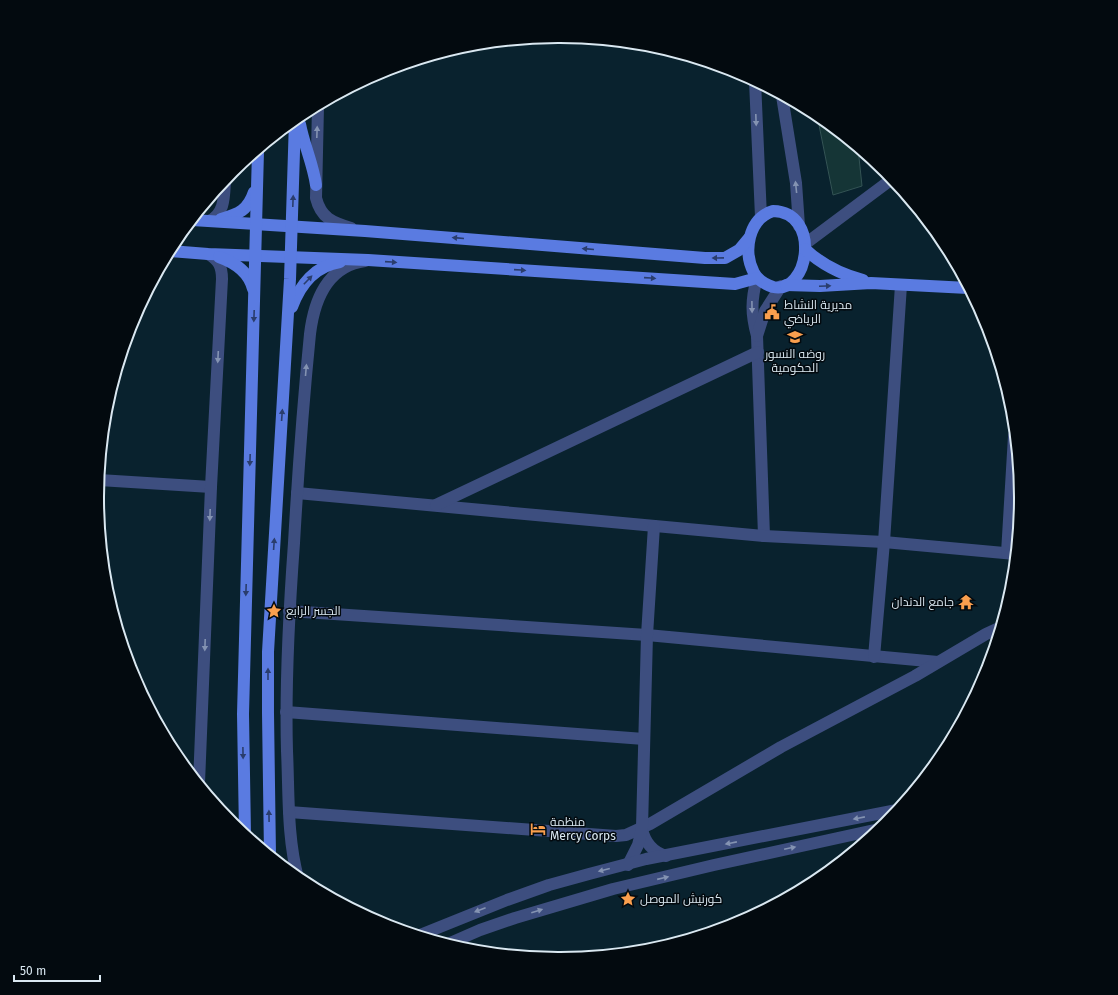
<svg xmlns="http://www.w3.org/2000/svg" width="1118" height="995" font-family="'Fira Sans',Cairo,sans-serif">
	<rect width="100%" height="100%" fill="#09222e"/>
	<path fill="#153536" stroke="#335354" d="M817 115 858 148 862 186 833 195Z"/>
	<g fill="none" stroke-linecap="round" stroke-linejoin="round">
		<g stroke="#3d4e7f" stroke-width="12">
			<path d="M755 81 761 217"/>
			<path d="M782 96 796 183 799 226"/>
			<path d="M318 106 316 198C321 218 332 222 351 228"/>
			<path d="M209 221C225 214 224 196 225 181"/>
			<path d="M805 244 892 179"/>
			<path d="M757 278C751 300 751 314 757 336L764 536"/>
			<path d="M757 336 765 311 781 286"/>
			<path d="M99 480 211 487"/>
			<path d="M297 493 764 536 884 542 1015 554"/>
			<path d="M436 505 758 352"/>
			<path d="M1007 553 1014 436"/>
			<path d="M289 611 647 635 938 662"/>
			<path d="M874 657 884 542 901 285"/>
			<path d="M286 712 644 739"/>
			<path d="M199 783 211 487 222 279C222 267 219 260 208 254"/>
			<path d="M289 812 616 836 626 835 650 824 781 747 915 676 986 634 999 628"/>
			<path d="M642 829C645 843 653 852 666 856"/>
			<path d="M628 865 638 845 642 828 647 635 654 526"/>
			<path d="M298 878C287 837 289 793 287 751 285 682 289 612 294 543 298 473 303 404 310 334 314 301 327 266 365 261"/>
			<path d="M420 935 507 900 549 885 589 874 646 859 897 810"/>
			<path d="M448 944 480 930 515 918 613 889 714 865 879 829"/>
		</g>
		<g stroke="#5a7be1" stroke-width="12">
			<path d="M300 124C304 145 313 164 316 185"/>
			<path d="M773 211C822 212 809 295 773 287 764 284 758 280 754 273 743 252 748 219 773 211Z"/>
			<path d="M221 219C239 214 248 210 254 192"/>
			<path d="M192 220 365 231 705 258H725L739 250 749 238"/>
			<path d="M805 249C822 265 840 274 863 280"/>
			<path d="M170 251 208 254 368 260 735 284 757 278"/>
			<path d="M219 257C236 263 249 272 253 289"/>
			<path d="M786 285 820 286 871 283 968 288"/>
			<path d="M292 307C300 285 315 266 340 262"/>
			<path d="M245 834 243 714 258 151"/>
			<path d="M270 855 268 713V652L290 279 295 120"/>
		</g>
	</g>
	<defs><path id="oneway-solid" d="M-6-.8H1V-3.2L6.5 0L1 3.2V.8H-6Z"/></defs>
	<g fill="#8493b2">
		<use href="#oneway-solid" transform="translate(756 120) rotate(88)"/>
		<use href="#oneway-solid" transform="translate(317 132) rotate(-88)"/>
		<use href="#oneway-solid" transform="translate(796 187) rotate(-96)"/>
		<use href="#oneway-solid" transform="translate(752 307) rotate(89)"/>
		<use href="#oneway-solid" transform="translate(218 357) rotate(93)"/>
		<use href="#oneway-solid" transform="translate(306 370) rotate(-85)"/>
		<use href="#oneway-solid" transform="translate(210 515) rotate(92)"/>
		<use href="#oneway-solid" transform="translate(205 645) rotate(92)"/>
		<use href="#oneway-solid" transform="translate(859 818) rotate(169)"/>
		<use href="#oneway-solid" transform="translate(731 843) rotate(169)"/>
		<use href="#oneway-solid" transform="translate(790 848) rotate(-12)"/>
		<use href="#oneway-solid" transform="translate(604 870) rotate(166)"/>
		<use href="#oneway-solid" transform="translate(663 878) rotate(-13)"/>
		<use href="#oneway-solid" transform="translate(480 910) rotate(159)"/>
		<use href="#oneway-solid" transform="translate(537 911) rotate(-17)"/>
	</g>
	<g fill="#2a3d6d">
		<use href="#oneway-solid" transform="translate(293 201) rotate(-88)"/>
		<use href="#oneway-solid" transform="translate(458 238) rotate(-175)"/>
		<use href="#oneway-solid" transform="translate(588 249) rotate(-175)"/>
		<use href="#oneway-solid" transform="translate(718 258) rotate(179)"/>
		<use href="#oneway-solid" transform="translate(391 262) rotate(4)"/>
		<use href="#oneway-solid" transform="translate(520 270) rotate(4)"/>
		<use href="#oneway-solid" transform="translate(650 278) rotate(4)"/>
		<use href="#oneway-solid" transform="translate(308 280) rotate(-46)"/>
		<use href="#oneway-solid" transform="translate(825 286) rotate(-3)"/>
		<use href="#oneway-solid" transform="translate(254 316) rotate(92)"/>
		<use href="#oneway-solid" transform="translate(282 415) rotate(-86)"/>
		<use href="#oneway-solid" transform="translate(250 460) rotate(92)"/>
		<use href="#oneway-solid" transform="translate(274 544) rotate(-86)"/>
		<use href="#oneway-solid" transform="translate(246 590) rotate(92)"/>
		<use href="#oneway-solid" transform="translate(268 674) rotate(-90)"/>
		<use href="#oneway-solid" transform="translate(243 753) rotate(89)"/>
		<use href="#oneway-solid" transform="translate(269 816) rotate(-91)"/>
	</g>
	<defs>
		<g id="civic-bare" transform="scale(1.2)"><path d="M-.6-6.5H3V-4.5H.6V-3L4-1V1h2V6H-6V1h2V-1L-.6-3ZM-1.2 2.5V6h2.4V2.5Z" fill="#fa9f4e" stroke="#030a0f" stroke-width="2.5" paint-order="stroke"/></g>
		<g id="school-bare" transform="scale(1.2)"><path d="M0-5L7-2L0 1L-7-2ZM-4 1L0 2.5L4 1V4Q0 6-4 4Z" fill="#fa9f4e" stroke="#030a0f" stroke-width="2.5" paint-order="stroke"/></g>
		<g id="temple-bare" transform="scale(1.2)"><path d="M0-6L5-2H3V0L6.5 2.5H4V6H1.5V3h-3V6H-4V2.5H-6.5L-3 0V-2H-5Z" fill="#fa9f4e" stroke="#030a0f" stroke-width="2.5" paint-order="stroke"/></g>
		<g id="sight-bare" transform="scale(1.2)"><path d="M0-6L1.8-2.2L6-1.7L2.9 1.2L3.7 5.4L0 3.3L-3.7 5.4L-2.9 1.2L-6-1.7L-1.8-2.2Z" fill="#fa9f4e" stroke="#030a0f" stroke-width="2.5" paint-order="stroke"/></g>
		<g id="hotel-bare" transform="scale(1.2)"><path d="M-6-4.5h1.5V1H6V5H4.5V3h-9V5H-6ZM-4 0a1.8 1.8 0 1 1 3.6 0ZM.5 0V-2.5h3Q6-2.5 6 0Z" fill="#fa9f4e" stroke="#030a0f" stroke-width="2.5" paint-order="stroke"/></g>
	</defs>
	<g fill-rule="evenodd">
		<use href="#civic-bare" x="772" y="312"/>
		<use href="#school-bare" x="795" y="337"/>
		<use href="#temple-bare" x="966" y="602"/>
		<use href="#sight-bare" x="274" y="611"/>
		<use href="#hotel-bare" x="538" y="829"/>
		<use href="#sight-bare" x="628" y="899"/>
	</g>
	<g text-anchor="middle" stroke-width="3" stroke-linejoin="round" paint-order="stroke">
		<g font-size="12" fill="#dae8f1" stroke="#030a0f" text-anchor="start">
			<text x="784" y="309">مديرية النشاط<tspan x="784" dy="14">الرياضي</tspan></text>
			<text x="795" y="358" text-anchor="middle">روضه النسور<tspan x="795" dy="14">الحكومية</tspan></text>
			<text x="954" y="606" text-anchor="end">جامع الدندان</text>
			<text x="286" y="615">الجسر الرابع</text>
			<text x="550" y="826">منظمة<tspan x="550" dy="14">Mercy Corps</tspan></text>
			<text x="640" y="903">كورنيش الموصل</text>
		</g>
	</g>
	<path d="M0 0H1118V995H0ZM558 43H560A454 454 0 0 1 1014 497V498A454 454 0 0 1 560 952H558A454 454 0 0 1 104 498V497A454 454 0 0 1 558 43Z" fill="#030a0f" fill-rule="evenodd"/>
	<path fill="none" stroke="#dae8f1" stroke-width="2" d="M558 43H560A454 454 0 0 1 1014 497V498A454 454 0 0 1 560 952H558A454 454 0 0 1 104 498V497A454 454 0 0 1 558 43Z"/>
	<path d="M14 975v6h86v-6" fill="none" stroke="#dae8f1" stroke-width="2"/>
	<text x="20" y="975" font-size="12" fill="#dae8f1" stroke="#030a0f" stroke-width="3" paint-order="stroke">50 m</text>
</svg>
